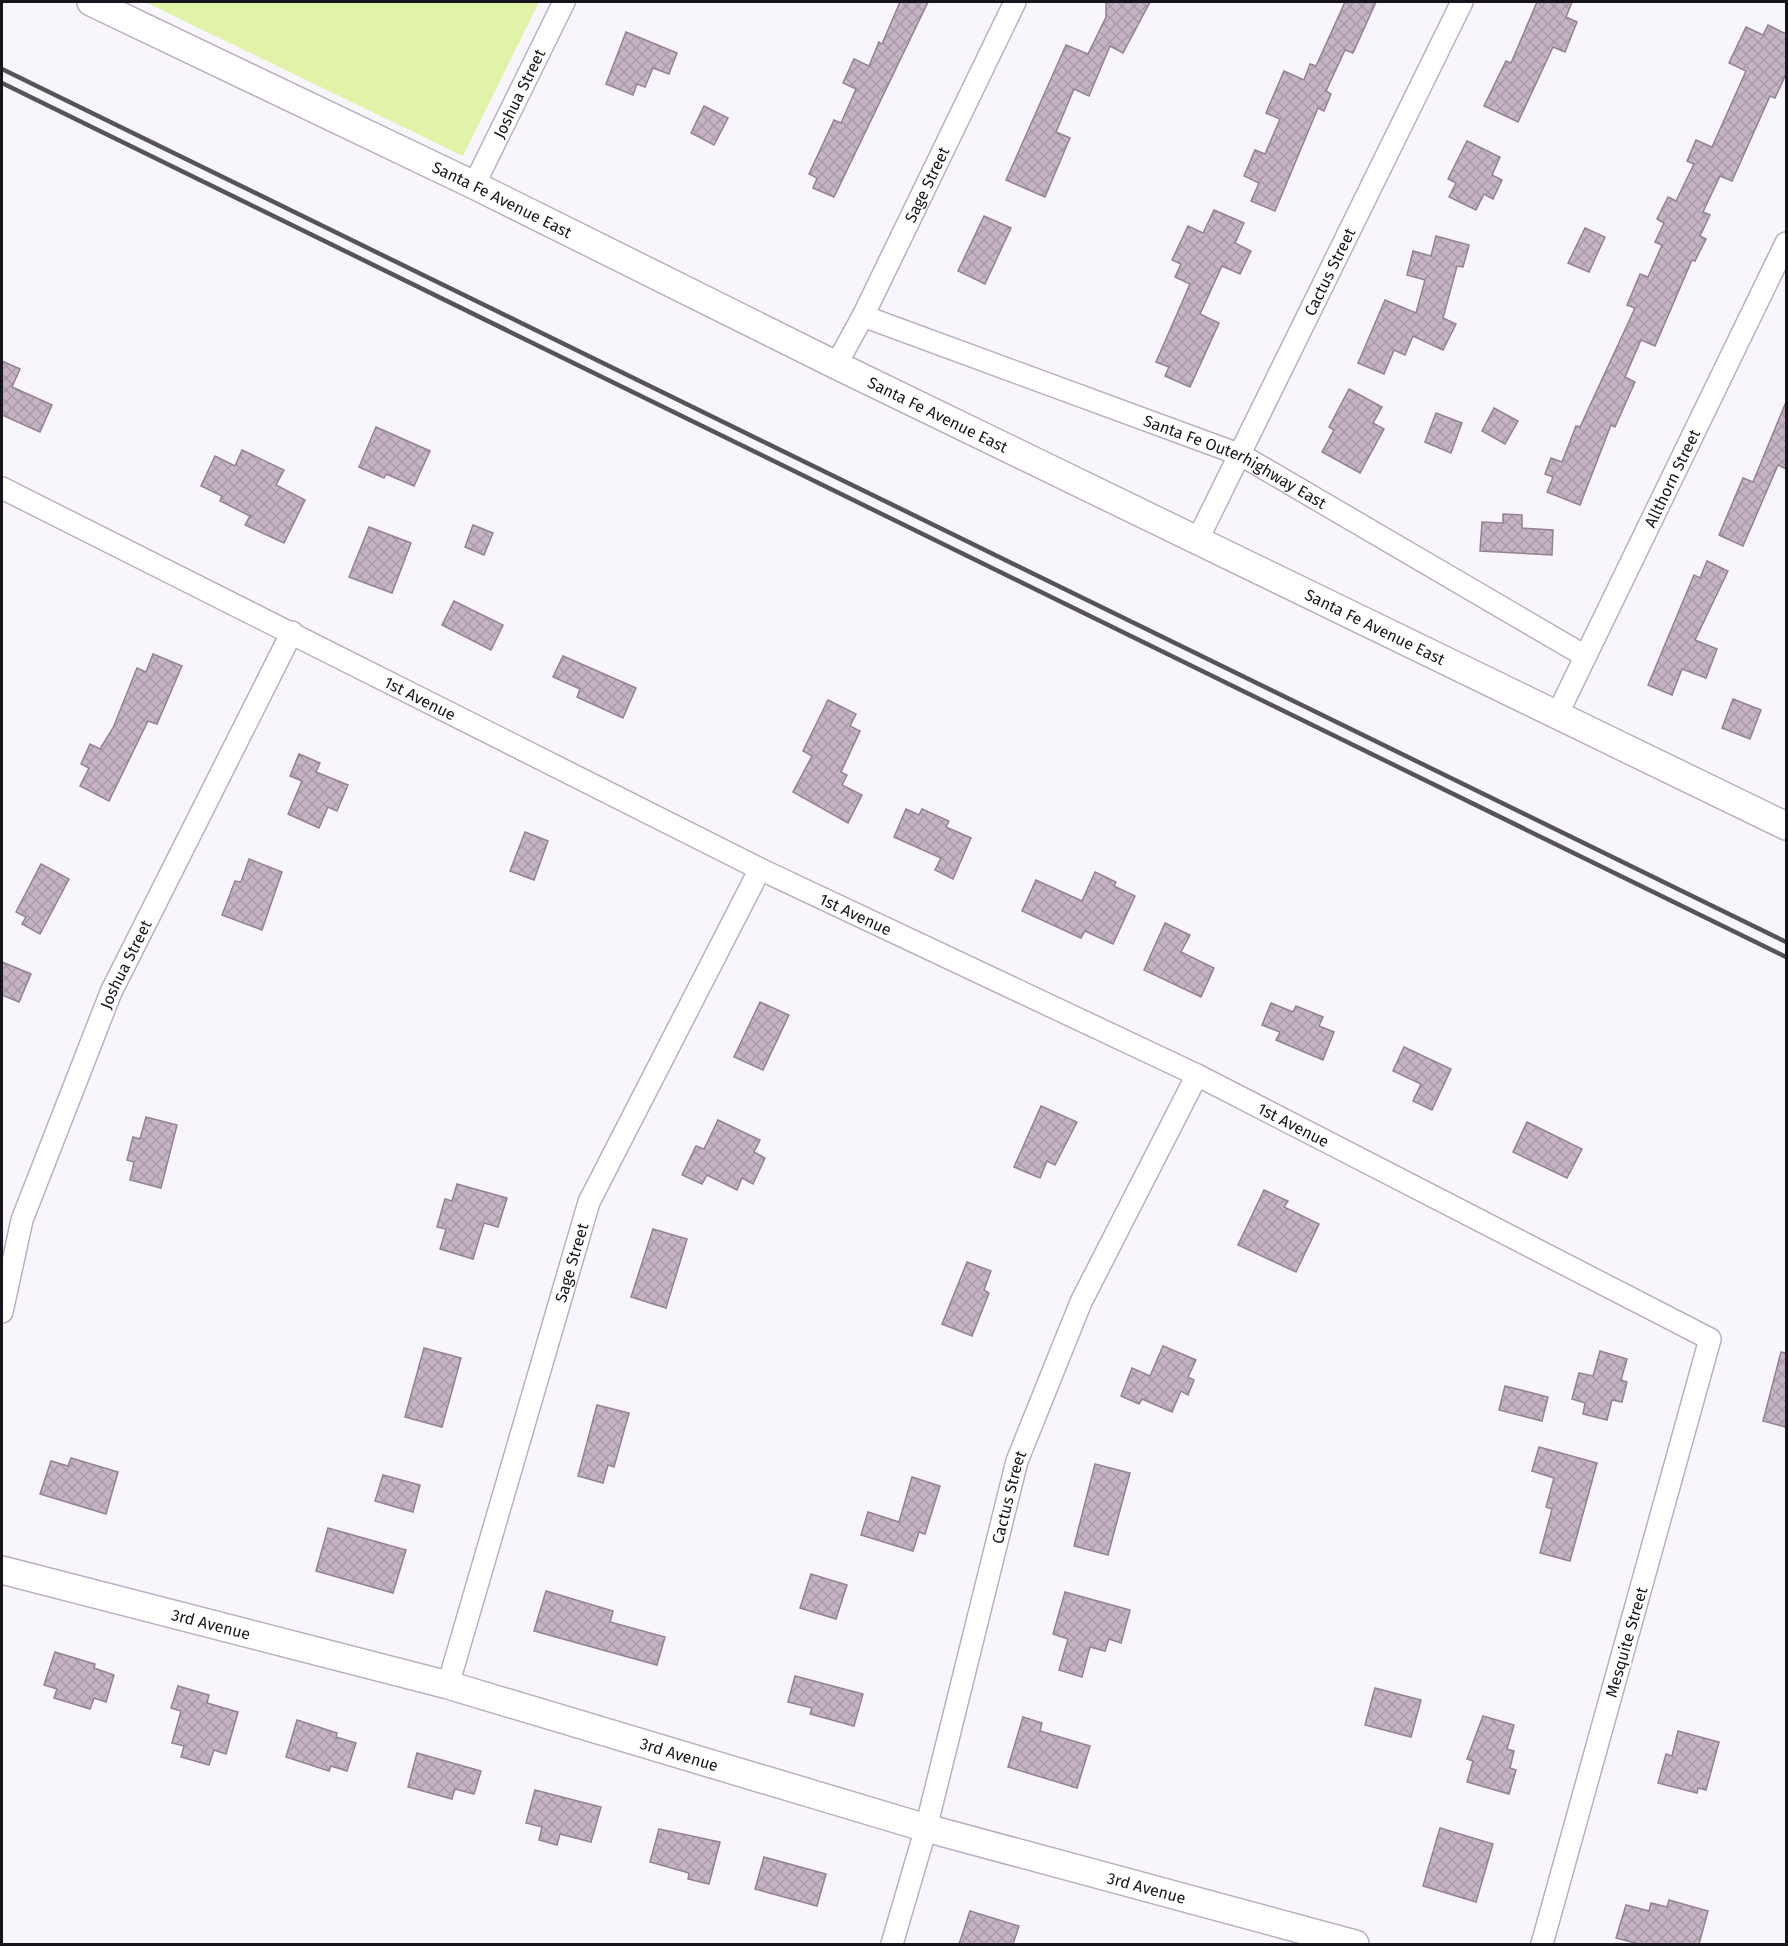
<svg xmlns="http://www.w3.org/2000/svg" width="1788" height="1946" font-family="'Fira Sans',sans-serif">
	<defs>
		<pattern id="building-cross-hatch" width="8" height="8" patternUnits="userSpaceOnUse" patternTransform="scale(1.5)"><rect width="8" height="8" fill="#c6b4c3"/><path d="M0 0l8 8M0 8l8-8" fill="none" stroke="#a99aa7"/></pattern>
	</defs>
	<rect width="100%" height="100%" fill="#f9f5fd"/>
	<path fill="#e1f3a9" d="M145 2H539L463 156Z"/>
	<g fill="url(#building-cross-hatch)" stroke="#938290" stroke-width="1.5">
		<path d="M900 2H928L834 197 813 188 817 178 809 174 834 120 841 123 856 89 843 83 854 59 869 66 879 42 882 44Z"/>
		<path d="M1106 2H1150L1123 53 1110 46 1089 96 1074 89 1056 132 1070 138 1045 197 1006 180 1066 45 1088 54 1106 17Z"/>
		<path d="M1345 2H1376L1353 53 1345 50 1326 91 1331 94 1324 111 1318 108 1275 211 1251 201 1259 183 1244 176 1255 150 1265 154 1280 119 1266 113 1284 71 1304 80 1310 64 1316 66Z"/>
		<path d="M1537 2H1572L1566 17 1577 22 1565 52 1553 47 1518 122 1484 106 1506 61 1511 63Z"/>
		<path d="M1768 25 1786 34V74L1775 98 1770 96 1732 181 1720 176 1703 212 1710 215 1700 236 1706 239 1695 261 1692 260 1655 346 1641 340 1625 377 1635 382 1615 427 1611 425 1580 505 1547 492 1553 477 1545 474 1551 458 1562 462 1576 426 1580 427 1635 308 1627 305 1640 274 1648 277 1662 245 1655 242 1664 223 1657 219 1668 197 1676 201 1694 164 1687 161 1696 140 1712 147 1746 71 1729 63 1746 27 1763 35Z"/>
		<path d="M626 32 677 53 669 74 653 68 645 87 637 84 633 95 606 84Z"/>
		<path d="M704 106 728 118 714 145 691 133Z"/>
		<path d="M1467 141 1500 157 1492 175 1502 180 1493 199 1484 194 1476 210 1449 197 1456 183 1448 179Z"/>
		<path d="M1214 210 1244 223 1235 243 1251 251 1240 274 1222 266 1200 314 1219 323 1190 387 1165 376 1169 367 1156 362 1190 284 1175 277 1181 264 1172 260 1188 226 1203 233Z"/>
		<path d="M984 216 1011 228 985 284 958 271Z"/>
		<path d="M1585 228 1605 237 1589 272 1568 263Z"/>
		<path d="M1436 236 1469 245 1463 267 1457 266 1443 318 1456 324 1443 350 1413 336 1405 355 1394 350 1384 374 1358 363 1385 300 1416 313 1425 280 1407 275 1413 251 1431 256Z"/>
		<path d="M2 361 20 369 12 387 52 405 40 432 2 415Z"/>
		<path d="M1349 389 1382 407 1373 423 1384 429 1360 473 1322 452 1334 430 1329 427Z"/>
		<path d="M1786 402V469L1778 465 1743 546 1719 535 1743 478 1753 482Z"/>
		<path d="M1494 408 1518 421 1505 444 1482 431Z"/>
		<path d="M1436 413 1462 423 1451 453 1425 442Z"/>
		<path d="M376 427 430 451 414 486 386 474 384 478 359 467Z"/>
		<path d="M242 450 284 470 276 485 305 500 284 543 245 525 250 516 220 501 222 496 201 486 215 456 235 466Z"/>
		<path d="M1503 514 1522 515V528L1553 530 1552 555 1480 551 1482 522 1503 523Z"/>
		<path d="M473 525 493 533 484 555 465 547Z"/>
		<path d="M369 527 411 543 392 593 349 577Z"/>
		<path d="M1707 561 1728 571 1695 640 1717 649 1706 678 1682 669 1672 695 1648 685 1694 575 1700 578Z"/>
		<path d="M454 601 503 625 491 650 442 625Z"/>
		<path d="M153 654 182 666 157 724 148 721 109 801 80 786 89 768 81 764 90 744 100 749 113 728 137 668 146 672Z"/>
		<path d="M563 656 636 688 623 718 577 697 580 689 553 677Z"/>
		<path d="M1733 699 1761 710 1750 739 1722 728Z"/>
		<path d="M828 700 856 714 850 726 860 731 841 772 847 775 842 785 862 795 848 823 793 792 812 756 803 751Z"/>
		<path d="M299 754 320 763 316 772 348 785 337 811 328 807 319 828 288 814 302 781 290 776Z"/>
		<path d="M906 809 919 815 922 809 949 821 946 827 971 838 953 879 935 870 941 858 894 837Z"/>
		<path d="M525 832 548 841 534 880 510 871Z"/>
		<path d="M249 859 282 872 262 930 222 915 235 881 241 882Z"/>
		<path d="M41 864 69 879 40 934 22 924 26 917 16 912Z"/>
		<path d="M1095 872 1116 882 1114 886 1135 896 1113 944 1085 931 1081 938 1022 911 1036 880 1082 901Z"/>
		<path d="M1165 923 1190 935 1181 952 1214 968 1201 997 1144 970Z"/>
		<path d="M2 962 31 974 19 1002 2 995Z"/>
		<path d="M760 1002 789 1015 763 1070 734 1057Z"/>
		<path d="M1271 1003 1293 1012 1296 1006 1323 1017 1319 1026 1334 1032 1323 1060 1276 1040 1280 1032 1262 1025Z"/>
		<path d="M1404 1047 1451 1069 1432 1110 1413 1101 1421 1084 1393 1071Z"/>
		<path d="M1041 1106 1077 1122 1055 1165 1047 1161 1040 1178 1014 1167Z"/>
		<path d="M146 1117 177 1125 161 1188 130 1180 134 1162 127 1160 133 1137 140 1139Z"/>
		<path d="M718 1120 760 1140 754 1152 765 1158 753 1184 742 1178 737 1190 707 1175 702 1184 682 1175 696 1146 704 1149Z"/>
		<path d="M1527 1122 1582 1149 1567 1178 1513 1152Z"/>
		<path d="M457 1184 507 1198 498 1227 484 1223 473 1259 440 1249 446 1229 437 1227 445 1199 452 1201Z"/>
		<path d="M1264 1190 1288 1201 1284 1207 1319 1224 1296 1272 1238 1245Z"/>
		<path d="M653 1229 687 1239 666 1308 631 1297Z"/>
		<path d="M967 1262 991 1271 984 1290 989 1293 972 1336 942 1324Z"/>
		<path d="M1163 1346 1196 1360 1188 1377 1194 1380 1188 1395 1181 1391 1172 1412 1142 1399 1139 1404 1121 1396 1132 1368 1150 1376Z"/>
		<path d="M424 1348 461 1358 442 1427 405 1417Z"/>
		<path d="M1600 1351 1627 1359 1621 1380 1627 1382 1622 1402 1612 1400 1607 1420 1583 1414 1585 1403 1572 1399 1579 1373 1593 1376Z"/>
		<path d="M1781 1352 1786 1353V1427L1763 1421Z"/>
		<path d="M1505 1386 1548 1397 1542 1421 1499 1410Z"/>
		<path d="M597 1405 629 1413 614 1467 608 1465 603 1483 578 1476Z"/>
		<path d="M1539 1447 1597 1463 1570 1561 1540 1553 1552 1509 1546 1507 1554 1478 1532 1471Z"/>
		<path d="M71 1458 118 1472 106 1514 40 1494 51 1461 68 1466Z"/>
		<path d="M1095 1464 1130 1473 1108 1555 1074 1546Z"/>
		<path d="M383 1475 420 1485 413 1512 375 1501Z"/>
		<path d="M912 1477 940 1486 925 1534 919 1532 913 1551 861 1535 868 1512 899 1522Z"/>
		<path d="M328 1528 406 1550 393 1593 316 1571Z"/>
		<path d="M811 1574 847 1585 836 1619 800 1608Z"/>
		<path d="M546 1591 613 1611 610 1622 665 1637 657 1665 534 1631Z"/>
		<path d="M1065 1592 1130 1610 1121 1643 1109 1639 1105 1651 1090 1647 1082 1677 1059 1670 1068 1639 1053 1634Z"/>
		<path d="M55 1652 95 1664 94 1668 114 1675 106 1702 94 1698 90 1709 54 1698 57 1689 44 1685Z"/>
		<path d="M795 1676 863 1694 854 1726 810 1714 812 1708 788 1702Z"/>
		<path d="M178 1686 209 1695 207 1703 238 1712 226 1754 214 1750 209 1765 181 1757 184 1746 172 1743 181 1711 171 1708Z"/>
		<path d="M1375 1688 1421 1700 1411 1737 1365 1725Z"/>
		<path d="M1483 1716 1514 1725 1507 1749 1514 1751 1510 1768 1516 1770 1509 1794 1467 1782 1473 1761 1467 1759Z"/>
		<path d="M1023 1717 1042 1723 1040 1731 1090 1746 1077 1788 1008 1767Z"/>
		<path d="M297 1720 337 1733 336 1737 356 1743 347 1771 331 1766 329 1771 286 1757Z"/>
		<path d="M1678 1731 1719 1742 1706 1790 1698 1788 1697 1793 1658 1783 1666 1754 1672 1756Z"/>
		<path d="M417 1753 481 1771 474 1794 455 1789 452 1799 408 1787Z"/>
		<path d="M535 1790 601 1807 591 1842 560 1834 557 1845 539 1840 542 1827 526 1823Z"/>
		<path d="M1440 1828 1493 1844 1476 1902 1423 1886Z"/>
		<path d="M659 1829 720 1842 709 1884 688 1879 689 1873 650 1862Z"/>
		<path d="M764 1857 826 1874 817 1906 755 1889Z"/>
		<path d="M1669 1900 1708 1911 1699 1944H1639L1616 1938 1626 1905 1649 1911 1651 1903 1667 1907Z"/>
		<path d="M970 1911 1019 1926 1013 1944H959Z"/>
	</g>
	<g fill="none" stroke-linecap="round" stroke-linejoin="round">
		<g stroke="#bab0c2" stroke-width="24">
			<g id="minor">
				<path id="s1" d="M474 185 564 2"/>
				<path id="s2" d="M863 316 1241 455 1585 656"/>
				<path id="s3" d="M836 365 863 316 1015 2"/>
				<path id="s4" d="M2 488 760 869 1197 1075 1710 1339 1542 1944"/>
				<path id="s5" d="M1197 541 1462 2"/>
				<path id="s6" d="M1558 713 1786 243"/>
				<path id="s7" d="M2 1312 22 1220 111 992 292 632"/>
				<path id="s8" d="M448 1685 589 1202 760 869"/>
				<path id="s9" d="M892 1944 926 1828 1017 1461 1081 1302 1197 1075"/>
			</g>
		</g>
		<g stroke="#bab0c2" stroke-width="30">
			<g id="tertiary">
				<path id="s10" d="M91 2 474 185 836 365 1786 826"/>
				<path id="s11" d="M2 1570 448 1685 926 1828 1355 1944"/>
			</g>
		</g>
		<use href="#minor" stroke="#fff" stroke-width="21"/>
		<use href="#tertiary" stroke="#fff" stroke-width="27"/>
		<g stroke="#57535a" stroke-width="4.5">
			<path d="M2 69 1786 942"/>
			<path d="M2 83 1786 957"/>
		</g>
	</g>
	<g text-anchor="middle" stroke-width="4.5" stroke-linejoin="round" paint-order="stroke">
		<g font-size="16" fill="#18141b" stroke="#fff">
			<text dy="6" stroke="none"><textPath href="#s1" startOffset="102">Joshua Street</textPath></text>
			<text dy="6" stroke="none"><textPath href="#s3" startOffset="202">Sage Street</textPath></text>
			<text dy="6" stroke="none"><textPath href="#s10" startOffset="456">Santa Fe Avenue East</textPath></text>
			<text dy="6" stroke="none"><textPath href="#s5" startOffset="300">Cactus Street</textPath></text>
			<text dy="6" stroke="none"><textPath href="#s10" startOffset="942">Santa Fe Avenue East</textPath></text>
			<text dy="6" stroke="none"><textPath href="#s2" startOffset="400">Santa Fe Outerhighway East</textPath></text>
			<text dy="6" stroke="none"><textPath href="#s6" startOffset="261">Allthorn Street</textPath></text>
			<text dy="6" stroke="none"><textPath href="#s10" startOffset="1428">Santa Fe Avenue East</textPath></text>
			<text dy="6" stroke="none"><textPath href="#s4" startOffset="468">1st Avenue</textPath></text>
			<text dy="6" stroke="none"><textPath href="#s4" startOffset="954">1st Avenue</textPath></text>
			<text dy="6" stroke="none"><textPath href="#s7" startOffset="370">Joshua Street</textPath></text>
			<text dy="6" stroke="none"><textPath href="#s4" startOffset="1440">1st Avenue</textPath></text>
			<text dy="6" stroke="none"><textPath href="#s8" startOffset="440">Sage Street</textPath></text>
			<text dy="6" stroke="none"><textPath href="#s9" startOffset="462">Cactus Street</textPath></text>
			<text dy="6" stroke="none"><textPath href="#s11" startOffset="216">3rd Avenue</textPath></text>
			<text transform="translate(1626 1642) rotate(-74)" y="6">Mesquite Street</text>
			<text dy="6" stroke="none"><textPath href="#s11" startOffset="702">3rd Avenue</textPath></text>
			<text dy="6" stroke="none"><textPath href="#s11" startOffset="1188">3rd Avenue</textPath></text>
		</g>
	</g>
	<rect width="1788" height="1946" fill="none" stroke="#18141b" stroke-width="6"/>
</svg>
